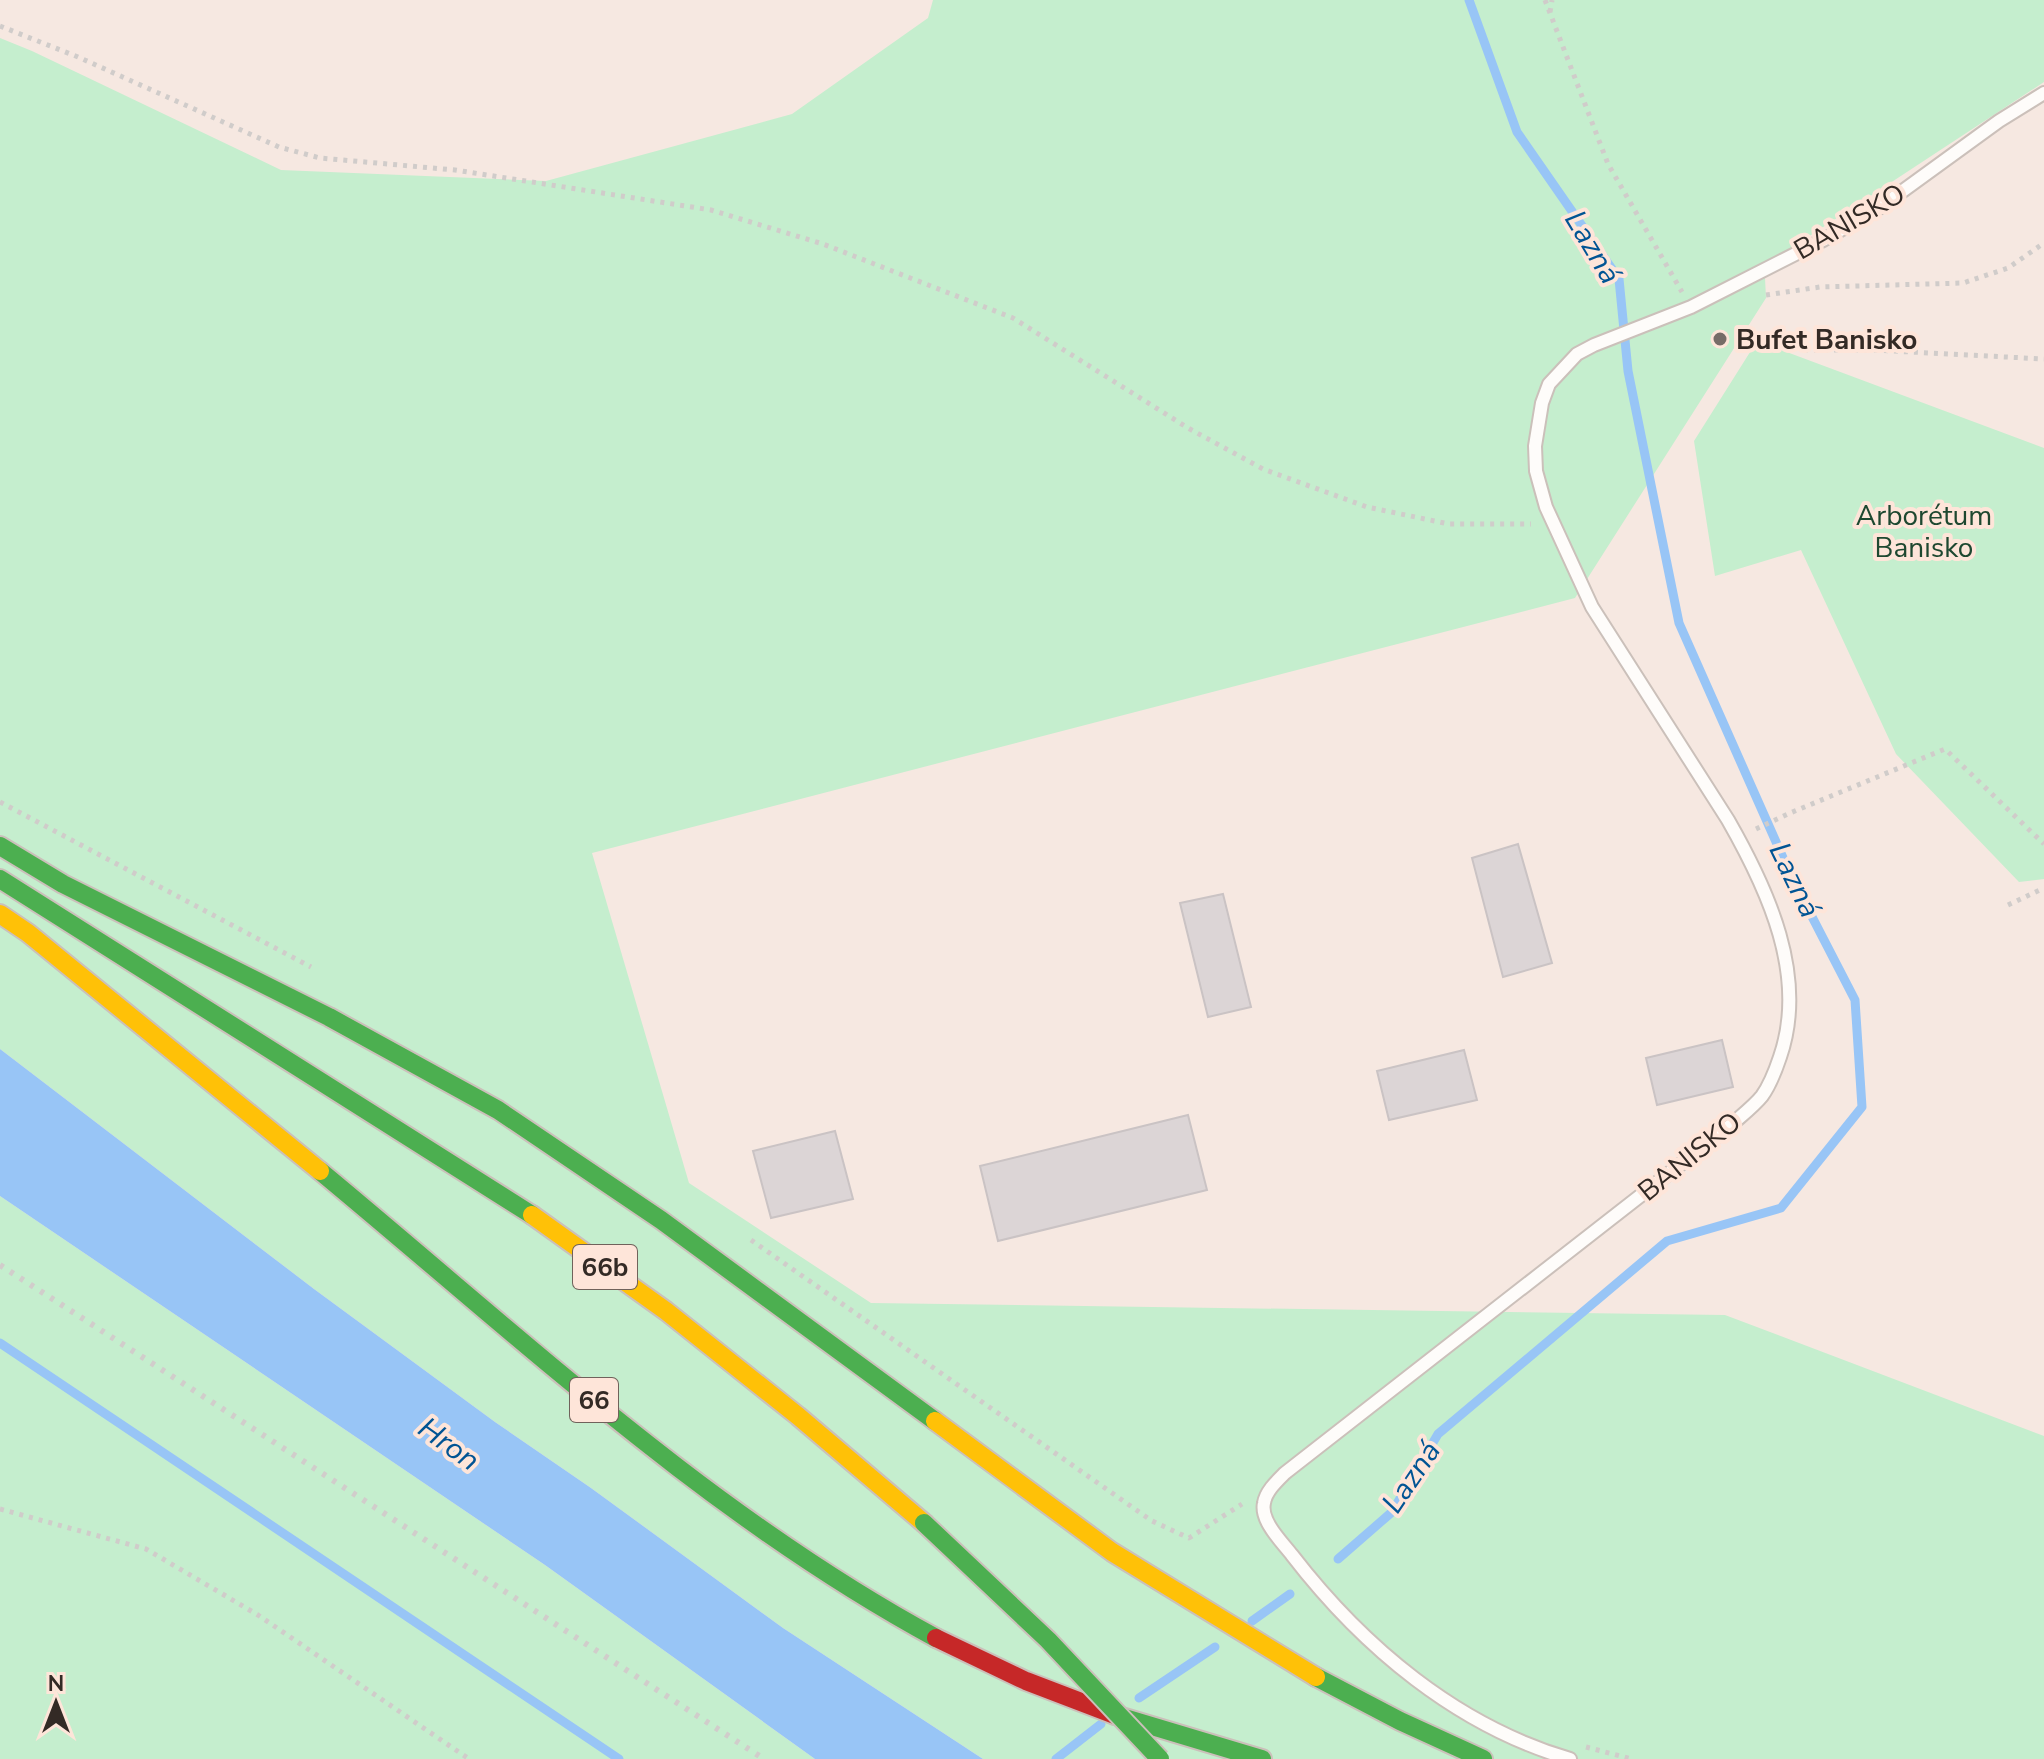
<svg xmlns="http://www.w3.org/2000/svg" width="2044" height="1759" font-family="'Nunito Sans',sans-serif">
	<rect width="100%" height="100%" fill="#f6e8e1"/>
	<g fill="#c5eece">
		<path d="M933 0H2044V82L1773 260 1765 278 1766 298 1575 598 592 853 689 1183 871 1303 1725 1315 2044 1436V1759H983L783 1628 591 1488 495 1422 314 1289 0 1049V38L32 51 281 170 546 181 792 114 928 18Z"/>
		<path d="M1757 341 2044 448V879L2019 882 1896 754 1801 550 1715 576 1694 441Z"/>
		<path d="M0 1196 545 1565 815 1759H0Z"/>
	</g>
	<path fill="#98c5f6" d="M0 1049 314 1289 495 1422 591 1488 783 1628 983 1759H815L545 1565 0 1196Z"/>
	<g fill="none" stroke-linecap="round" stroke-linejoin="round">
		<g stroke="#98c5f6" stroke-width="9">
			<path d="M0 1343 619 1759"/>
			<path d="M1338 1559 1392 1512 1438 1434 1667 1241 1781 1208 1862 1107 1855 1000 1792 878 1679 623 1628 371 1619 279 1517 132 1469 0"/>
			<path d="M1252 1621 1290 1594"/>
			<path d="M1139 1698 1215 1647"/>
			<path d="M1056 1759 1101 1724"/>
		</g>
	</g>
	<g fill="#dcd5d6" stroke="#cac3c4" stroke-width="2">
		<path d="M1518 844 1552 963 1503 977 1472 858Z"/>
		<path d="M1223 894 1251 1007 1208 1017 1180 903Z"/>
		<path d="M1722 1040 1733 1087 1657 1105 1646 1058Z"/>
		<path d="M1464 1050 1477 1100 1389 1120 1377 1071Z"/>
		<path d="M1188 1115 1207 1190 998 1241 980 1166Z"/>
		<path d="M835 1131 853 1199 771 1218 753 1151Z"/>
	</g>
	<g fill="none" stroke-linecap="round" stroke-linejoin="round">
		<g stroke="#cbc0ba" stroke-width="16">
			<path id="lane" d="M1570 1759C1457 1726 1363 1647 1292 1555 1282 1542 1260 1521 1264 1503 1266 1491 1277 1481 1285 1473L1731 1125C1741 1116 1754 1106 1762 1096 1770 1085 1776 1069 1780 1057 1808 976 1768 890 1728 820L1592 607 1546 507 1536 471 1535 446 1542 403 1549 384 1577 354 1594 345 1691 307 1823 240 1882 206 1999 121 2044 93"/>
		</g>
		<g stroke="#cbc0ba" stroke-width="22">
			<g id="fast">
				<path d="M0 846 63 884 329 1017 498 1110 661 1220 935 1421"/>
				<path d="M0 879 532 1215"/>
				<path d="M320 1171C518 1335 709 1515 936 1638"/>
				<path d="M1316 1677 1400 1721 1483 1759"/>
				<path d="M1115 1715 1262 1759"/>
			</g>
		</g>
		<g stroke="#cbc0ba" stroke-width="22">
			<g id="slow">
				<path d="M0 914 28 933 320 1171"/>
				<path d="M532 1215 666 1311 798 1416 924 1523"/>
				<path d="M935 1421 1112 1552 1316 1677"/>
			</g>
		</g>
		<g stroke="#cbc0ba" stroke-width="22">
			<path id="jam" d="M936 1638 1026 1681 1115 1715"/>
		</g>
		<g stroke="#d0ccca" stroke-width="5" stroke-dasharray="4 6" stroke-linecap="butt">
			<path d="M1545 0 1608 164 1682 292"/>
			<path d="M1550 12 1552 0"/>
			<path d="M0 26 78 57 279 147 320 158 455 170 711 210 823 244 1013 318 1188 428 1263 469 1367 507 1449 524H1531"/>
			<path d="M1766 295 1820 287 1963 283 2008 268 2044 243"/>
			<path d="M1804 350H1873L2044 359"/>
			<path d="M0 802 311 967"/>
			<path d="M1756 829 1790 813 1945 749 2044 844"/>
			<path d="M2008 905 2044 888"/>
			<path d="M751 1240 1152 1521 1189 1538 1242 1504"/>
			<path d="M0 1509 146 1549 258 1615 469 1759"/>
			<path d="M1586 1747 1632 1759"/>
		</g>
		<use href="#lane" stroke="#fefcfa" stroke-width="12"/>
		<use href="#fast" stroke="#4caf50" stroke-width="18"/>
		<use href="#slow" stroke="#ffc107" stroke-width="18"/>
		<use href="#jam" stroke="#c62828" stroke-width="18"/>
		<path stroke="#d1cdcb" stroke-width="6" stroke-dasharray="4 8" stroke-linecap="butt" d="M0 1265 764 1759"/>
		<g stroke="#cbc0ba" stroke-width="22" stroke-linecap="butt">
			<path id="fast-bridge" d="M924 1523 1048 1640 1160 1759"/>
		</g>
		<use href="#fast-bridge" stroke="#4caf50" stroke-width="18"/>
	</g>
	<circle fill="#776c67" stroke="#fee5d9" stroke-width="3" cx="1720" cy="339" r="8"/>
	<g text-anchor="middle" stroke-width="8" stroke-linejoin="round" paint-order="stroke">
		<g fill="#fee5d9" stroke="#70625b" stroke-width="2">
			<rect x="573" y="1245" width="64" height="44" rx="6"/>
			<rect x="570" y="1378" width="48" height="44" rx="6"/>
		</g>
		<g font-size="26" font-weight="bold" fill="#332a25">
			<text x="605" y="1276">66b</text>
			<text x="594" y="1409">66</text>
		</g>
		<g font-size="28" fill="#332a25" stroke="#fee5d9">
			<text transform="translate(1849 221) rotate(-30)" y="10">BANISKO</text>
			<text transform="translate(1689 1156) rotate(-39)" y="10">BANISKO</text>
		</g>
		<g font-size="28" font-weight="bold" fill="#332a25" stroke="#fee5d9" text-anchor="start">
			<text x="1736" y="349">Bufet Banisko</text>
		</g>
		<g font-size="28" fill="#1e4830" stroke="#fee5d9">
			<text x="1924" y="525">Arborétum<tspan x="1924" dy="32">Banisko</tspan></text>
		</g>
		<g font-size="30" font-style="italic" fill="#015494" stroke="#fee5d9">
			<text transform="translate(1593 247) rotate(59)" y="10">Lazná</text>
			<text transform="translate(1795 880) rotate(64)" y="10">Lazná</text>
			<text transform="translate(449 1444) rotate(36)" y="10">Hron</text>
			<text transform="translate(1411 1477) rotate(-56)" y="10">Lazná</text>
		</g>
	</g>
	<g transform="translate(56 1703)" stroke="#fee5d9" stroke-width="6" paint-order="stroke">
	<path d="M0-6L14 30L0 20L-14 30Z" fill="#332a25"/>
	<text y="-12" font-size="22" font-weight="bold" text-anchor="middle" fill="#332a25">N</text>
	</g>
</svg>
